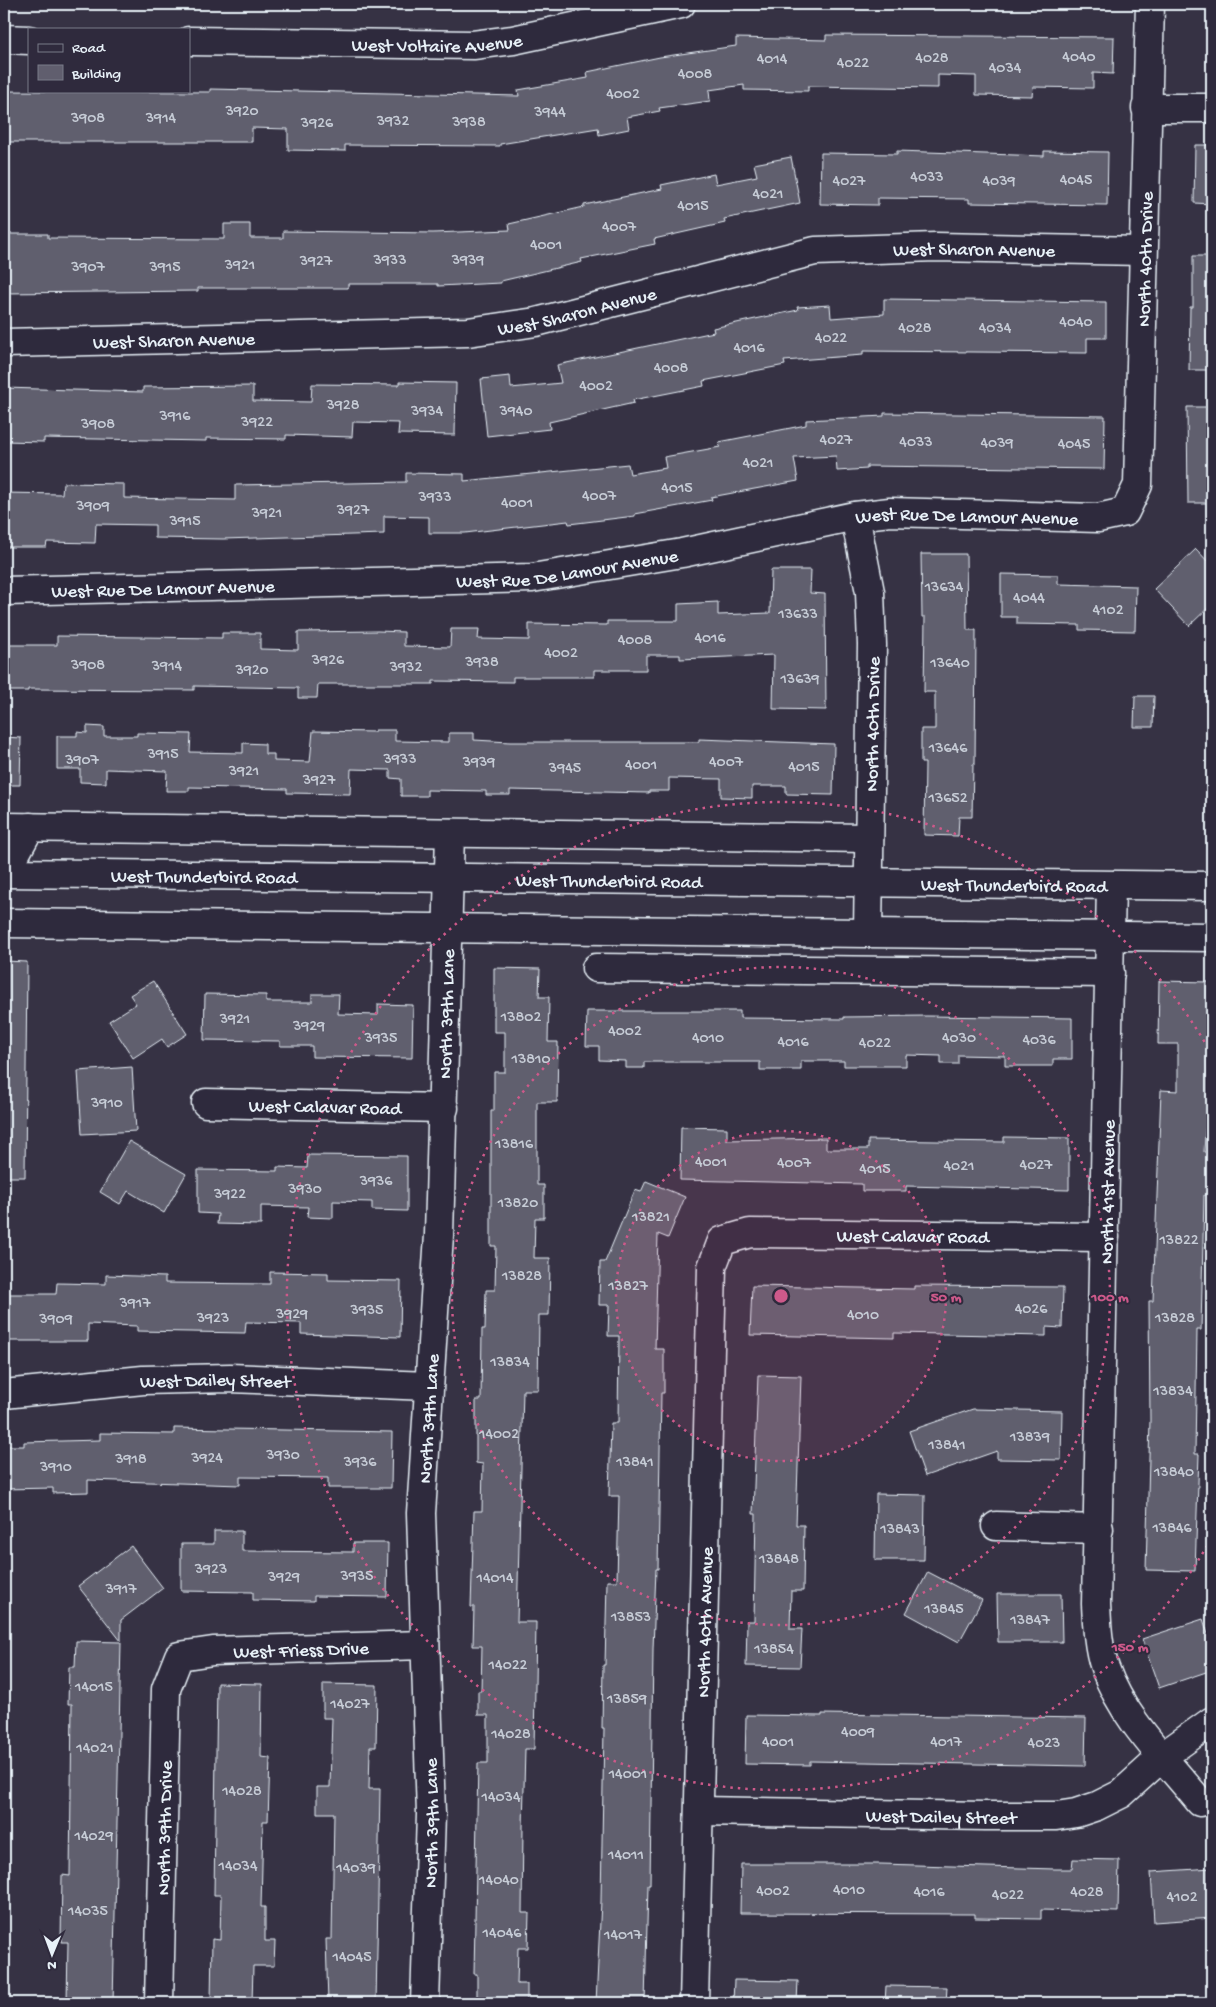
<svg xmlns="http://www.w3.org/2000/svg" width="1216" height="2007" font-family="'Gochi Hand',sans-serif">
	<rect width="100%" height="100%" fill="#363244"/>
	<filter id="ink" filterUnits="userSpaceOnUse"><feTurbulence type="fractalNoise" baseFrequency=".02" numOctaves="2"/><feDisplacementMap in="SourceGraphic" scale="10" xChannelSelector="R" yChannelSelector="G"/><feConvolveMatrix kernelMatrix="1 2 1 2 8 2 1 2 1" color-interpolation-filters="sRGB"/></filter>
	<g filter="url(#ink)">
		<g fill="#605e6e" stroke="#e8f1f8">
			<path d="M826 35 1114 37 1113 74 1093 73V88L1033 87 1032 96 976 95V76L938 75V88L808 86V91L744 90V85L709 90 710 101 659 108 660 111 627 117 629 129 599 135 598 128 500 144V146L345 145V151L288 150V129L252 128V142H4V91L210 92V89L519 96 518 90 588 78 587 72 660 57 736 46V38L826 40Z"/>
			<path d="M1195 145H1212V204L1194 203Z"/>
			<path d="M897 151 1044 156V151L1108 152 1107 205 969 203V199L878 198V205L820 204 821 153 897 154Z"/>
			<path d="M791 157 800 203 724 219 725 223 654 239 655 244 581 259 582 262 501 281V283L438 286V284H348V288H198V291L4 293V234H48V238L224 239V224H250V238H283V231L433 233 510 230 509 224 584 207V205L662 189 661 185 714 174 716 184 757 176 754 164Z"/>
			<path d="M1193 256H1212V370H1189L1190 307H1193Z"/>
			<path d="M884 299 1106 302V338H1087V353L863 351V355L784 361 785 365 703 381 704 386 633 400 634 403 549 422 550 429 487 436 481 379 510 376 511 388 561 383 557 365 714 332 713 328 798 310 797 307 830 305 831 318 884 314Z"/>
			<path d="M399 382 456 383 455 435 398 434 399 423 353 422 352 437 286 435V439L206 438V441L44 438V442L4 441V388L143 392V387L253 386V401L311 402 312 384 399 385Z"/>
			<path d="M1187 407H1212V503H1188Z"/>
			<path d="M884 413 1105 416 1104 469 867 466V469L837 471 836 456 794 458 798 481 711 497 712 500 635 514V516L569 524 568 521 465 533H429V517L384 516V534L223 539 155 538V525L96 524 95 543 47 542 46 547H4V493L62 494 63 483 124 484V498L235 500V485L406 482V473L464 474V481L628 464 630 474 666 468 664 457 720 447 719 442 806 425V420L884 416Z"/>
			<path d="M1196 549 1212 566V604L1189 626 1154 589Z"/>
			<path d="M921 554H966L967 630H976L975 764H973L972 817H959L958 836 924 835 925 763H921V729H935V692H924L925 617H922Z"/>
			<path d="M771 570H811L810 593 825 594 826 710 773 709 774 655 680 659V655H646V670H594V677H513V682L433 681V684H318L317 698H298V688L194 686V690L28 689V691H4V645H57V636L222 638V633H260V649L298 650V632L378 631 404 632V646L450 647 451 629H479L478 639 529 640V624L607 625V621H678V604L718 602V615L770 613Z"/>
			<path d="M1001 574 1058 575V584L1136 586 1135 631 1079 630V625L1017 624V617H1001Z"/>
			<path d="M1135 696H1154L1153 727H1134Z"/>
			<path d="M87 726 104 727V736H137V733L191 734 190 752 243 753V743L265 744V754H274V761L310 762 313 731 375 732V730H395V741L449 742V733H474V740L510 742H699V739L834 744 833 795 786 794V786H752V798L721 797V779L669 778V791H649V793L510 790V795H486V791L427 790V796H401V779L390 778V770L351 769 350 794 287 793V789L189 787V791H166L167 771 106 769V783L80 782V769H57V736H77V732L87 733Z"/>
			<path d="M4 737 21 738 20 785H4Z"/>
			<path d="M4 961 27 962 25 1177H4Z"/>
			<path d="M494 968 540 969 539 997H549L548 1042H558L557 1102H537V1185H544V1218H535L534 1258H550L549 1315H539L538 1390H523L517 1622H536L534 1749H525L523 1827 522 1913H529L528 1948H518L517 1984H527V2003H477V1974H474L478 1763H488V1715H478V1691H481L482 1646H473L474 1607H471L474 1511H482L483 1464 476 1463V1400H481L482 1329H485L486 1290H495L496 1246H491V1111H494V1072H505V1032H494Z"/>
			<path d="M153 981 187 1034 167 1047 162 1039 133 1058 109 1021 136 1004 130 995Z"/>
			<path d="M1159 981 1209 982 1208 1056H1211L1210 1076H1212V1119H1206L1204 1152H1212V1195H1204L1201 1330H1197L1195 1454H1199L1195 1571 1146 1570 1150 1420 1149 1301H1153L1161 1090 1178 1091V1044H1158Z"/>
			<path d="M205 994 266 995V1002H312V994H339L338 1014 378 1015V1004L413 1005 412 1058 312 1057V1046H280V1041L204 1040Z"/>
			<path d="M587 1011H740V1018L844 1019V1017L927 1016 1072 1018V1059H1053V1066H1005V1056L958 1055V1064H941V1056L906 1055V1066H844V1061H801V1070H760V1062H644V1068H626V1061L599 1060V1046H586Z"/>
			<path d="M132 1067 136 1131 82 1134 78 1071Z"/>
			<path d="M681 1127 727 1128V1140L826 1138V1149H868V1140L1004 1142V1137L1069 1138V1190L906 1186V1191H862V1184L680 1180Z"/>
			<path d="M129 1141 186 1174 164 1213 128 1191 120 1204 100 1192Z"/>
			<path d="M308 1155 407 1156V1211L372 1210V1202L333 1201V1218L307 1217 308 1207 261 1206V1225L217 1224 218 1214 198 1213V1170L277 1171V1167L307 1168Z"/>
			<path d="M646 1181 685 1197 668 1238 658 1234 655 1349H664V1393H661L658 1569H656L653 1649 650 1885H648L645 2003H596L601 1901 604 1728H602L603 1665H605L607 1581H617L619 1496H609L611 1423H618L619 1336H608L609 1305H599L600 1262H605L635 1190 641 1192Z"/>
			<path d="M270 1272 328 1273V1280L401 1281 400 1337 301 1334V1323L246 1322 245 1333 137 1331V1326L88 1324V1341H4V1294H56L57 1283 106 1284V1275L165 1277V1283L270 1284Z"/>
			<path d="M752 1286 914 1289V1286L1063 1287 1062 1328 1046 1327V1336L894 1333V1338L750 1335Z"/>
			<path d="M758 1375 801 1376 796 1525H804L803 1591H791L790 1629H802L800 1667 746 1666 747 1621H754L756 1514H753Z"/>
			<path d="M973 1409 1062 1411 1061 1460 997 1459V1451L925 1476 909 1431Z"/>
			<path d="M174 1428 392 1432 391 1488H328V1478L240 1477V1485L88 1480V1492L53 1493V1488L4 1489V1446H24V1442L100 1440V1433L174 1434Z"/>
			<path d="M876 1494 925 1495 924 1560H875Z"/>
			<path d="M214 1531H242V1551L353 1552V1543H388L387 1597 314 1596V1601L253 1600V1592L181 1591V1544H214Z"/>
			<path d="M131 1546 163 1588 121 1620V1641L78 1586Z"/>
			<path d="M928 1572 982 1600 959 1642 906 1613Z"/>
			<path d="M997 1594H1061L1062 1642H998Z"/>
			<path d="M1203 1619 1212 1646V1670L1159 1688 1142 1639Z"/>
			<path d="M76 1641 121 1642 113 2003H67L68 1942H61L62 1875 70 1876 72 1704H68L69 1667H75Z"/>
			<path d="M217 1683 262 1684 261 1757 270 1758 268 1821H263L261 1907H265V1941H275L274 1966H253L252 2003H211L212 1939 220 1940 221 1895H214Z"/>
			<path d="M323 1684 377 1685 376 1747H370L369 1789H380L376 2003H328L326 1939H332L334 1813H317V1787H330L332 1718H323Z"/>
			<path d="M822 1714 1086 1718 1085 1766 810 1761V1765L745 1764 746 1715 822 1716Z"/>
			<path d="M1073 1859 1119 1860 1118 1912 1041 1910V1919L975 1918V1914L740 1913 741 1864H881L1055 1869H1072Z"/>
			<path d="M1212 1868V1918L1154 1922 1151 1872Z"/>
			<path d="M734 1980 798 1981 797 2003H733Z"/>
			<path d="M886 1986 947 1987 946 2003H885Z"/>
		</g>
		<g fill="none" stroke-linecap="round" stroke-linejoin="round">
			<g stroke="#e8f1f8" stroke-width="31">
				<g id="minor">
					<path d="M4 39 29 40"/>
					<path id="s1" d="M189 41 473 45 513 40 681 4"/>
					<path d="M1146 108H1212"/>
					<path id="s2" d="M4 343 468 332 536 322 815 251 936 247 1143 251"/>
					<path d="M855 516 870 592 872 645 868 933"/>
					<path id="s3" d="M4 591 532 578 682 553 855 516 890 512 1098 518 1125 512 1138 485 1150 4"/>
					<path d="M4 827 869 838"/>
					<path d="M5 873 30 827"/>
					<path d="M1111 886 1096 1604C1097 1625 1098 1648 1105 1668 1123 1719 1167 1761 1200 1802"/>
					<path d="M596 968 1110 973"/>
					<path id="s4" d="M206 1103 444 1108"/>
					<path id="s5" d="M4 1394 143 1380 230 1378 428 1386"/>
					<path d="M996 1526 1099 1529"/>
					<path id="s6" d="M700 1811 985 1816H1056L1076 1813 1097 1806 1121 1794 1163 1756 1212 1721"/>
					<path id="s7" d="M159 2003 166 1689 179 1656 213 1651 425 1645"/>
					<path id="s8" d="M425 2003 431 1814 421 1513 439 1235 450 833"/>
					<path id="s9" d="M694 2003 712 1267 722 1241 750 1233 1105 1237"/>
				</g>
			</g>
			<g stroke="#e8f1f8" stroke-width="31">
				<g id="major">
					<path id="s10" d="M4 873 1212 886"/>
					<path d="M4 923 1212 937"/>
				</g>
			</g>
			<use href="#minor" stroke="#2f2a3d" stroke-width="28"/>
			<use href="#major" stroke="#2f2a3d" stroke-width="28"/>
		</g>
	</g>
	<circle cx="781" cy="1296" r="165" fill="#cd598a" fill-opacity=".12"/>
	<g fill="none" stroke="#cd598a" stroke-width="2.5" stroke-dasharray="2.5 5">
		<circle cx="781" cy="1296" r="165"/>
		<circle cx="781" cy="1296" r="329"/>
		<path d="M1211 1539A494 494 0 1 1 1211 1053"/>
	</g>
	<g text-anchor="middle" stroke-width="4" stroke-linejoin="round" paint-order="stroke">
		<g font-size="16" fill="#c6ccd6">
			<text x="1079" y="61">4040</text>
			<text x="932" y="62">4028</text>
			<text x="772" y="63">4014</text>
			<text x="853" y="67">4022</text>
			<text x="1005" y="72">4034</text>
			<text x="695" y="78">4008</text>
			<text x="623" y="98">4002</text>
			<text x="242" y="115">3920</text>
			<text x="550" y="116">3944</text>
			<text x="88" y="122">3908</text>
			<text x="161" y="122">3914</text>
			<text x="393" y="125">3932</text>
			<text x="469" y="126">3938</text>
			<text x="317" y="127">3926</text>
			<text x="927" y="181">4033</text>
			<text x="1076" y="184">4045</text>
			<text x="849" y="185">4027</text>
			<text x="999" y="185">4039</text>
			<text x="768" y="198">4021</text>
			<text x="693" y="210">4015</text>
			<text x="619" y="231">4007</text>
			<text x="546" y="249">4001</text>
			<text x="390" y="264">3933</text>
			<text x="468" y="264">3939</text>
			<text x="316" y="265">3927</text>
			<text x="240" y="269">3921</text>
			<text x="88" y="271">3907</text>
			<text x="165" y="271">3915</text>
			<text x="1076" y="326">4040</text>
			<text x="915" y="332">4028</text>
			<text x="995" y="332">4034</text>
			<text x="831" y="342">4022</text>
			<text x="749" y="352">4016</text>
			<text x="671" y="372">4008</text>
			<text x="596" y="390">4002</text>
			<text x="343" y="409">3928</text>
			<text x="427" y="415">3934</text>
			<text x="516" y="415">3940</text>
			<text x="175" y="420">3916</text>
			<text x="257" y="426">3922</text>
			<text x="98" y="428">3908</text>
			<text x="836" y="444">4027</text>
			<text x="916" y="446">4033</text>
			<text x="997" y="447">4039</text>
			<text x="1074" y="448">4045</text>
			<text x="758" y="467">4021</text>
			<text x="677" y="492">4015</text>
			<text x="599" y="500">4007</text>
			<text x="435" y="501">3933</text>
			<text x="517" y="507">4001</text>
			<text x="93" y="510">3909</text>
			<text x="353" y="514">3927</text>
			<text x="267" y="517">3921</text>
			<text x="185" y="525">3915</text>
			<text x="944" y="591">13634</text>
			<text x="1029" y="602">4044</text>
			<text x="1108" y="614">4102</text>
			<text x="798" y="618">13633</text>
			<text x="710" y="642">4016</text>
			<text x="635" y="644">4008</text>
			<text x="561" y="657">4002</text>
			<text x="328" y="664">3926</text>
			<text x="482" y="666">3938</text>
			<text x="950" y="667">13640</text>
			<text x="88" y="669">3908</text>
			<text x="167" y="670">3914</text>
			<text x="406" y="671">3932</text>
			<text x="252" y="674">3920</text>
			<text x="800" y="683">13639</text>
			<text x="948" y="752">13646</text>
			<text x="163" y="758">3915</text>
			<text x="400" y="763">3933</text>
			<text x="82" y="764">3907</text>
			<text x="479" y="766">3939</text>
			<text x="726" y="766">4007</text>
			<text x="641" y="769">4001</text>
			<text x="804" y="771">4015</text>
			<text x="565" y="772">3945</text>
			<text x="244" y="775">3921</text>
			<text x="319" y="784">3927</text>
			<text x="948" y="802">13652</text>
			<text x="521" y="1021">13802</text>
			<text x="235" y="1023">3921</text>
			<text x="309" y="1030">3929</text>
			<text x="625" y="1035">4002</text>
			<text x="381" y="1042">3935</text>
			<text x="708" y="1042">4010</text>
			<text x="959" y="1042">4030</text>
			<text x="1039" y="1044">4036</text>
			<text x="793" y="1046">4016</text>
			<text x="875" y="1047">4022</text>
			<text x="531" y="1063">13810</text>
			<text x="107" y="1107">3910</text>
			<text x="514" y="1148">13816</text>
			<text x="711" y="1166">4001</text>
			<text x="794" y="1167">4007</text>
			<text x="1036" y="1169">4027</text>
			<text x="959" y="1170">4021</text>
			<text x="875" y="1173">4015</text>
			<text x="376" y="1185">3936</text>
			<text x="305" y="1193">3930</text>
			<text x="230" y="1198">3922</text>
			<text x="518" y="1207">13820</text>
			<text x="651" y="1221">13821</text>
			<text x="1179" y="1244">13822</text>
			<text x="522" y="1280">13828</text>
			<text x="628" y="1290">13827</text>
			<text x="135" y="1307">3917</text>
			<text x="1031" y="1313">4026</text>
			<text x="367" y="1314">3935</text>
			<text x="292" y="1318">3929</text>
			<text x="863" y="1319">4010</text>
			<text x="213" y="1322">3923</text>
			<text x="1175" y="1322">13828</text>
			<text x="56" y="1323">3909</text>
			<text x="510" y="1366">13834</text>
			<text x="1173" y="1395">13834</text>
			<text x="499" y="1438">14002</text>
			<text x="1030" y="1441">13839</text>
			<text x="947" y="1449">13841</text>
			<text x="283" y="1459">3930</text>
			<text x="207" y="1462">3924</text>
			<text x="131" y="1463">3918</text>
			<text x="360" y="1466">3936</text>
			<text x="635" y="1466">13841</text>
			<text x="56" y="1471">3910</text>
			<text x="1174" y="1476">13840</text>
			<text x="1172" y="1532">13846</text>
			<text x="900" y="1533">13843</text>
			<text x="779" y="1563">13848</text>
			<text x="211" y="1573">3923</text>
			<text x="357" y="1580">3935</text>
			<text x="284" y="1581">3929</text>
			<text x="495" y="1582">14014</text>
			<text x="121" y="1593">3917</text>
			<text x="944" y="1613">13845</text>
			<text x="631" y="1621">13853</text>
			<text x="1030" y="1624">13847</text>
			<text x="774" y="1653">13854</text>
			<text x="508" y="1669">14022</text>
			<text x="94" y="1691">14015</text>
			<text x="627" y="1703">13859</text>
			<text x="350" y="1708">14027</text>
			<text x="858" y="1736">4009</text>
			<text x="511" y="1738">14028</text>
			<text x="778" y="1746">4001</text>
			<text x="946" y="1746">4017</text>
			<text x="1044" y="1747">4023</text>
			<text x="95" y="1752">14021</text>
			<text x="628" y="1778">14001</text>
			<text x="242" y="1795">14028</text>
			<text x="501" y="1801">14034</text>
			<text x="94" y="1840">14029</text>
			<text x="626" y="1859">14011</text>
			<text x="238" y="1870">14034</text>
			<text x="356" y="1872">14039</text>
			<text x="499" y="1884">14040</text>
			<text x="849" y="1894">4010</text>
			<text x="773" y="1895">4002</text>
			<text x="929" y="1896">4016</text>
			<text x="1087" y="1896">4028</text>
			<text x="1008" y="1899">4022</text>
			<text x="1182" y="1901">4102</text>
			<text x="88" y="1915">14035</text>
			<text x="502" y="1937">14046</text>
			<text x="623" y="1939">14017</text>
			<text x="352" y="1961">14045</text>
		</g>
		<g font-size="19" fill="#e8f1f8" stroke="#2f2a3d">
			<text dy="7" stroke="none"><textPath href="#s1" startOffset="248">West Voltaire Avenue</textPath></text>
			<text dy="7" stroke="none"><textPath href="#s2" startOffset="980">West Sharon Avenue</textPath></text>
			<text dy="7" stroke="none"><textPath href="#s3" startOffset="1384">North 40th Drive</textPath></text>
			<text dy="7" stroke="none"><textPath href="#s2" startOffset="575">West Sharon Avenue</textPath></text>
			<text dy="7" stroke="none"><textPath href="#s2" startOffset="170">West Sharon Avenue</textPath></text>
			<text dy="7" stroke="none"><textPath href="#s3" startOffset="969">West Rue De Lamour Avenue</textPath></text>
			<text dy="7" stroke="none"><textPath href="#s3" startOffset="564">West Rue De Lamour Avenue</textPath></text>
			<text dy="7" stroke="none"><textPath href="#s3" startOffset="159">West Rue De Lamour Avenue</textPath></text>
			<text transform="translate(871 724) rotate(-89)" y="7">North 40th Drive</text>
			<text dy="7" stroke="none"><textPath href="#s10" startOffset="200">West Thunderbird Road</textPath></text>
			<text dy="7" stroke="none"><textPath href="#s10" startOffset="605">West Thunderbird Road</textPath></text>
			<text dy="7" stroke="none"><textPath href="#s10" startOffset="1010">West Thunderbird Road</textPath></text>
			<text dy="7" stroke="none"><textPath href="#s8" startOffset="990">North 39th Lane</textPath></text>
			<text dy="7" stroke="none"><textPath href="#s4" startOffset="119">West Calavar Road</textPath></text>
			<text transform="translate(1106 1192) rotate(-89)" y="7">North 41st Avenue</text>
			<text dy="7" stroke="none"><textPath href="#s9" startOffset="956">West Calavar Road</textPath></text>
			<text dy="7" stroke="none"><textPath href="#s5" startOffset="212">West Dailey Street</textPath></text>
			<text dy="7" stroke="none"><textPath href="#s8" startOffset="585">North 39th Lane</textPath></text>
			<text dy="7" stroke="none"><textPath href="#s9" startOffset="381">North 40th Avenue</textPath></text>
			<text dy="7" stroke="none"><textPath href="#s7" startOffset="472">West Friess Drive</textPath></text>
			<text dy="7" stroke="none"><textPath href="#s6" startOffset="241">West Dailey Street</textPath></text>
			<text dy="7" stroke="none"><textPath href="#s8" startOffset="180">North 39th Lane</textPath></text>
			<text dy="7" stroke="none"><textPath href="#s7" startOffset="175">North 39th Drive</textPath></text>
		</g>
	</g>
	<circle cx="781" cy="1296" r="8" fill="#cd598a" stroke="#2f2a3d" stroke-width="2.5"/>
	<g font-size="15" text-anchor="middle" font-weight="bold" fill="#cd598a" stroke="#2f2a3d" stroke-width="4" stroke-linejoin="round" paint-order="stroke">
		<text x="946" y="1301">50 m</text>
		<text x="1110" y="1301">100 m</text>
		<text x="1130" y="1651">150 m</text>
	</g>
	<rect width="1216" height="2007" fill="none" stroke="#2f2a3d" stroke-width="20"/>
	<rect x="10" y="10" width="1196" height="1987" fill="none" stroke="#e8f1f8" stroke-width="2" filter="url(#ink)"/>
	<rect x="28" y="28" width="162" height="65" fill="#2f2a3d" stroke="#797a88"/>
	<rect x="38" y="44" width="25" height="8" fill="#2f2a3d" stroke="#797a88"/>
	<text x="72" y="52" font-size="15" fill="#e8f1f8">Road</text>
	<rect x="38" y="65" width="25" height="15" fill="#605e6e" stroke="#797a88"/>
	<text x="72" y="78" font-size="15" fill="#e8f1f8">Building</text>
	<g transform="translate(52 1954) rotate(181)" stroke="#2f2a3d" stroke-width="4" paint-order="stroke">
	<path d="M0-4L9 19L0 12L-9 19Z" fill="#e8f1f8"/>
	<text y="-8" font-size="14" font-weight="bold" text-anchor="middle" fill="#e8f1f8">N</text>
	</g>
</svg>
